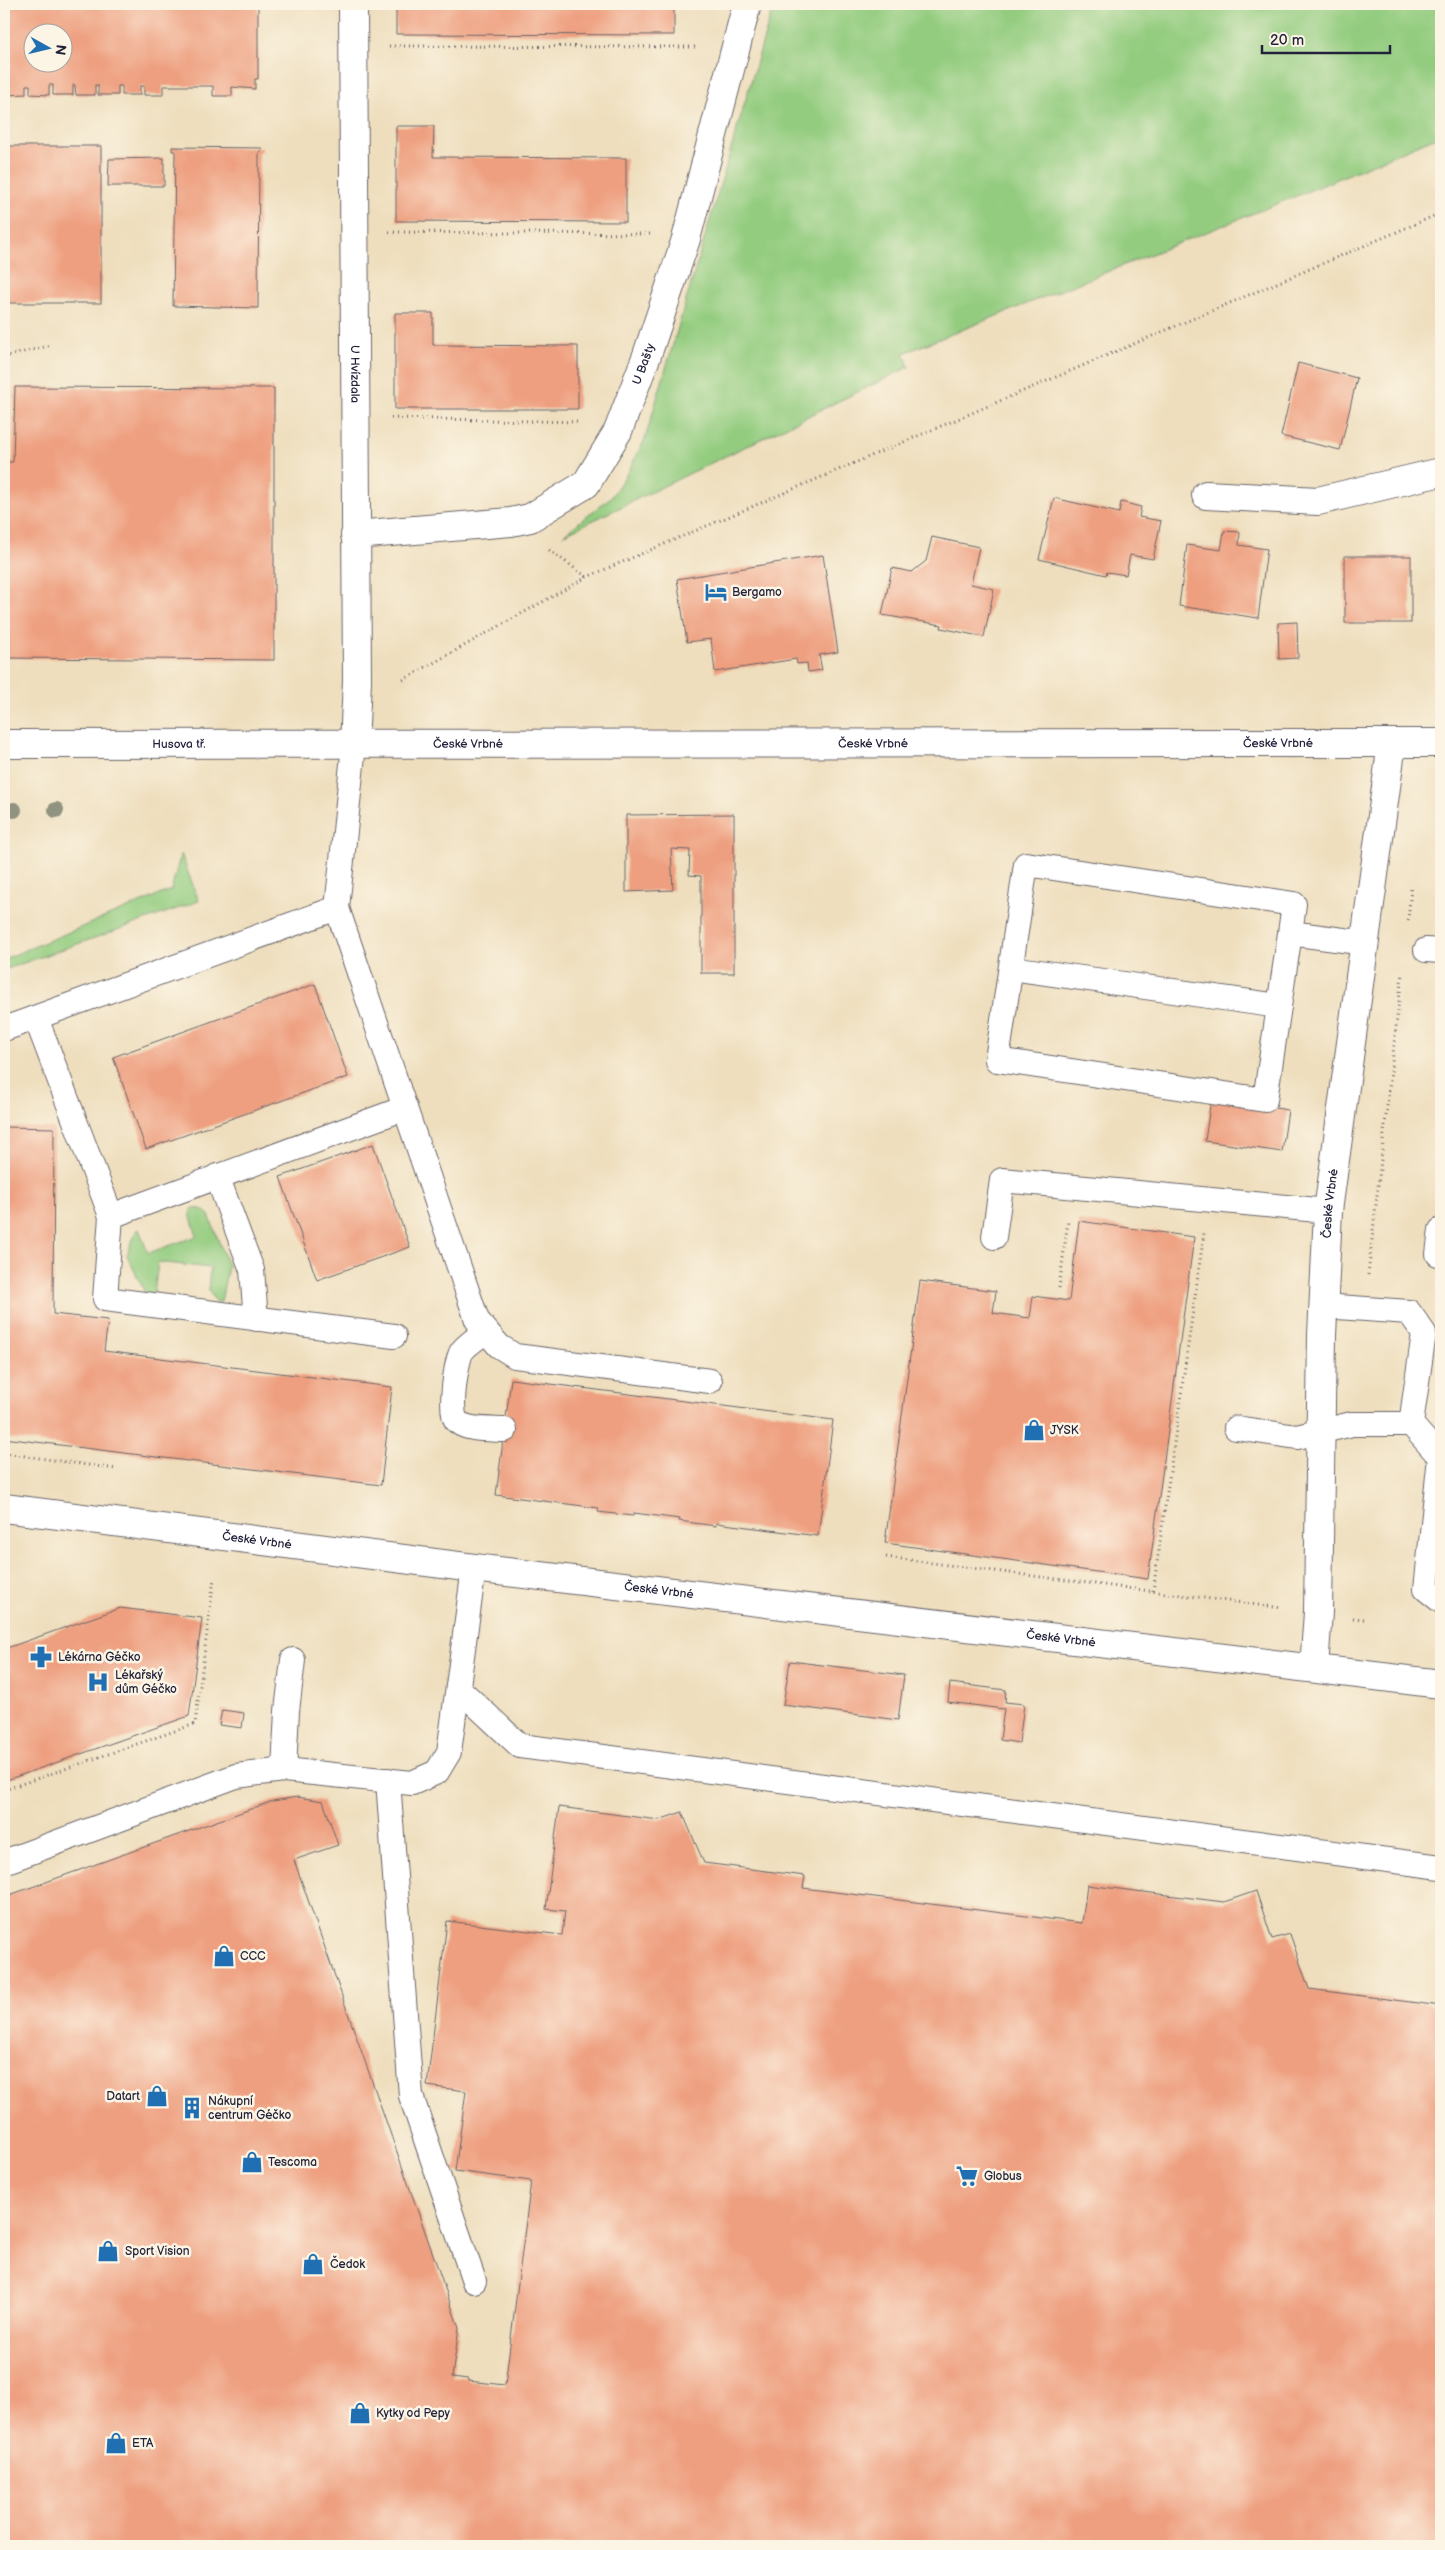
<svg xmlns="http://www.w3.org/2000/svg" width="1445" height="2550" font-family="'Balsamiq Sans',sans-serif">
	<rect width="100%" height="100%" fill="#fcf5e5"/>
	<filter id="ink" filterUnits="userSpaceOnUse"><feTurbulence type="fractalNoise" baseFrequency=".02" numOctaves="2"/><feDisplacementMap in="SourceGraphic" scale="10" xChannelSelector="R" yChannelSelector="G"/><feConvolveMatrix kernelMatrix="1 2 1 2 8 2 1 2 1" color-interpolation-filters="sRGB"/></filter>
	<filter id="wash" filterUnits="userSpaceOnUse"><feTurbulence type="fractalNoise" baseFrequency=".0096" numOctaves="4" result="noise"/><feDisplacementMap in="SourceGraphic" scale="20" xChannelSelector="R" yChannelSelector="G"/><feGaussianBlur stdDeviation="1.12" result="paint"/><feColorMatrix in="noise" values="0 0 0 0 0 0 0 0 0 0 0 0 0 0 0 0 0 1.4 0 .05"/><feComposite in="paint" operator="in"/></filter>
	<g filter="url(#wash)">
		<rect width="100%" height="100%" fill="#eedebd"/>
		<g fill="#93cc7f" stroke="#5a775d">
			<path d="M774 4H1441V135L1309 191 904 353 909 367 563 535 611 497 628 472 645 439Z"/>
			<path d="M181 854 199 901 4 970V959L171 890Z"/>
			<path d="M193 1208 201 1209 209 1215 228 1266 221 1302H216L208 1290 210 1268 158 1262 154 1294 145 1293 127 1255 136 1231 139 1229 148 1253 197 1236 190 1214Z"/>
		</g>
		<g id="blocks">
			<g fill="#ee9f7f" fill-rule="evenodd">
				<path d="M4 4H258V79H255V89L232 87V96H213V86H163V95H144V86H140V95H122V86H118V95H98V85H95V95H76L75 85H73V95H53V85H49V95L30 94V85H26V94L7 95V85H4ZM32 32H62V62H32Z"/>
				<path d="M396 4H674V35L396 34Z"/>
				<path d="M396 126H434L433 157 626 158V222L396 221Z"/>
				<rect x="4" y="146" width="97" height="157"/>
				<path d="M172 147 262 148V151L259 152 258 308 173 306 175 151H172Z"/>
				<path d="M164 158V186H108L109 159Z"/>
				<path d="M395 313H433V345L578 346V409H395Z"/>
				<path d="M1298 363 1357 378 1340 450 1281 436Z"/>
				<path d="M15 387 274 388V660L4 658V462H13Z"/>
				<path d="M1054 498 1119 513 1121 502 1141 507 1139 517 1161 521 1153 559 1130 555 1126 575 1107 572 1106 575 1039 559Z"/>
				<path d="M1224 531 1240 532 1239 545 1267 549 1258 618 1179 606 1187 545 1221 550Z"/>
				<path d="M932 537 979 547 971 584 994 589 984 637 941 628 942 625 882 615 892 568 912 572 926 561Z"/>
				<path d="M823 555 838 652 819 655 822 670 808 672 807 663 797 664 796 659 715 672 711 639 687 642 677 579Z"/>
				<rect x="1345" y="556" width="66" height="67"/>
				<path d="M1297 622 1298 658 1279 659 1278 623Z"/>
				<path d="M734 814V973H701V876L689 875 690 850 671 849 673 890 626 892V815Z"/>
				<path d="M315 984 348 1077 146 1149 113 1057Z"/>
				<path d="M1211 1098 1288 1110 1282 1152 1205 1141Z"/>
				<path d="M4 1127 54 1128 53 1314 108 1320 104 1351 392 1387 381 1485 4 1438Z"/>
				<path d="M373 1144 410 1247 317 1280 280 1177Z"/>
				<path d="M1079 1221 1194 1237 1148 1579 885 1543 920 1281 996 1291 993 1313 1030 1318 1033 1296 1069 1301Z"/>
				<path d="M511 1379 833 1420 818 1536 716 1523V1526L679 1521 680 1519 634 1513 633 1516 598 1512 599 1508 496 1495Z"/>
				<path d="M120 1608 202 1618 189 1716 4 1781V1649Z"/>
				<path d="M790 1661 904 1675 898 1720 783 1705Z"/>
				<path d="M950 1683 1006 1690 1005 1702 1024 1704 1019 1743 1000 1740 1004 1709 948 1702Z"/>
				<path d="M222 1710 244 1713 242 1728 219 1725Z"/>
				<path d="M297 1797 323 1801 338 1845 294 1860 459 2328 452 2377 468 2379V2381L505 2385 531 2181 455 2171 466 2091 427 2086 447 1921 562 1935 565 1911 546 1909 559 1807 659 1820 682 1812 704 1863 805 1876 803 1888 1082 1923 1087 1885 1224 1902 1256 1891 1272 1939 1290 1934 1309 1989 1441 2006V2546H4V1897L273 1801Z"/>
			</g>
		</g>
	</g>
	<g filter="url(#ink)">
		<use href="#blocks" fill-opacity="0" stroke="#696468" stroke-width="1"/>
		<g fill="none" stroke-linecap="round" stroke-linejoin="round">
			<g stroke="#696468" stroke-width="26">
				<g id="service">
					<path d="M337 908 477 1320 499 1346 515 1356 710 1381"/>
					<path d="M1290 933 1265 1100 997 1060 1026 864 1294 904 1290 933 1366 943"/>
					<path d="M1426 950 1441 951"/>
					<path d="M1011 968 1279 1006"/>
					<path d="M36 1018 111 1216"/>
					<path d="M4 1029 337 908 354 745"/>
					<path d="M217 1176 252 1270 256 1319"/>
					<path d="M1441 1230 1438 1254H1441"/>
					<path d="M994 1237 1002 1180 1328 1211"/>
					<path d="M1323 1306 1409 1312 1424 1333 1411 1424"/>
					<path d="M486 1331C479 1337 468 1343 462 1351 456 1361 449 1411 456 1420 464 1431 492 1429 505 1430"/>
					<path d="M394 1336 105 1299 111 1216 405 1108"/>
					<path d="M1236 1428 1297 1437 1352 1424H1411L1440 1457 1426 1589 1441 1601"/>
					<path d="M458 1688 520 1746 1441 1867"/>
					<path d="M284 1770 287 1711 293 1660"/>
					<path d="M388 1780 411 2096 474 2281"/>
					<path d="M4 1862 236 1776 284 1770 412 1783 437 1772 449 1752 474 1568"/>
				</g>
			</g>
			<g stroke="#696468" stroke-width="30">
				<g id="minor">
					<path id="s1" d="M353 4 357 681 354 745"/>
					<path d="M1206 495 1318 501 1441 472"/>
					<path id="s2" d="M355 535 511 522 530 518 586 484 618 431 647 355 686 239 747 4"/>
					<path id="s3" d="M4 1508 474 1568 1441 1684"/>
					<path id="s4" d="M1314 1668 1318 1612 1322 1335 1328 1211 1392 743"/>
				</g>
			</g>
			<g stroke="#696468" stroke-width="30">
				<g id="tertiary">
					<path id="s5" d="M4 744 1441 743"/>
				</g>
			</g>
			<g stroke="#696468" stroke-width="3" stroke-dasharray="1 4" stroke-linecap="butt">
				<path d="M389 46 698 47"/>
				<path d="M389 232 650 234"/>
				<path d="M4 357 52 345"/>
				<path d="M391 418 580 422"/>
				<path d="M549 550 587 577"/>
				<path d="M403 680 587 577 1441 213"/>
				<path d="M1408 920 1411 889"/>
				<path d="M1368 1275 1402 974"/>
				<path d="M1059 1288 1068 1221"/>
				<path d="M4 1453 116 1469"/>
				<path d="M886 1557 1282 1608"/>
				<path d="M1153 1591 1204 1233"/>
				<path d="M1353 1618 1364 1619"/>
				<path d="M4 1790 195 1724 214 1578"/>
			</g>
			<use href="#service" stroke="#fff" stroke-width="24"/>
			<use href="#minor" stroke="#fff" stroke-width="28"/>
			<use href="#tertiary" stroke="#fff" stroke-width="28"/>
		</g>
		<g fill="#909380">
			<circle cx="14" cy="810" r="8"/>
			<circle cx="56" cy="810" r="8"/>
		</g>
	</g>
	<defs>
		<g id="hotel-bare" transform="scale(1.725)"><path d="M-6-4.5h1.5V1H6V5H4.5V3h-9V5H-6ZM-4 0a1.8 1.8 0 1 1 3.6 0ZM.5 0V-2.5h3Q6-2.5 6 0Z" fill="#1f6fb2" stroke="#fcf5e5" stroke-width="2.5" paint-order="stroke"/></g>
		<g id="shop-bare" transform="scale(1.725)"><path d="M-5-2.5h2.3a2.7 3.5 0 0 1 5.4 0H5L5.5 6h-11ZM-1.5-2.5h3a1.5 2.3 0 0 0-3 0Z" fill="#1f6fb2" stroke="#fcf5e5" stroke-width="2.5" paint-order="stroke"/></g>
		<g id="pharmacy-bare" transform="scale(1.725)"><path d="M-2-6h4v4h4v4h-4v4h-4v-4h-4v-4h4Z" fill="#1f6fb2" stroke="#fcf5e5" stroke-width="2.5" paint-order="stroke"/></g>
		<g id="hospital-bare" transform="scale(1.725)"><path d="M-5-5h3v3.5h4V-5h3V5h-3V1.5h-4V5h-3Z" fill="#1f6fb2" stroke="#fcf5e5" stroke-width="2.5" paint-order="stroke"/></g>
		<g id="building-bare" transform="scale(1.725)"><path d="M-4-6H4V6H1V3H-1V6H-4ZM-2.5-4.3h1.7v1.8h-1.7ZM.8-4.3h1.7v1.8H.8ZM-2.5-1h1.7V.8h-1.7ZM.8-1h1.7V.8H.8Z" fill="#1f6fb2" stroke="#fcf5e5" stroke-width="2.5" paint-order="stroke"/></g>
		<g id="supermarket-bare" transform="scale(1.725)"><path d="M-6-5.5h2.5l.6 2H6L4.5 2H-2.5L-4.4-4H-6ZM-1.5 3.2a1.3 1.3 0 1 0 .1 0ZM3 3.2a1.3 1.3 0 1 0 .1 0Z" fill="#1f6fb2" stroke="#fcf5e5" stroke-width="2.5" paint-order="stroke"/></g>
	</defs>
	<g fill-rule="evenodd">
		<use href="#hotel-bare" x="716" y="592"/>
		<use href="#shop-bare" x="1034" y="1430"/>
		<use href="#pharmacy-bare" x="41" y="1657"/>
		<use href="#hospital-bare" x="98" y="1682"/>
		<use href="#shop-bare" x="224" y="1956"/>
		<use href="#shop-bare" x="157" y="2096"/>
		<use href="#building-bare" x="192" y="2108"/>
		<use href="#shop-bare" x="252" y="2162"/>
		<use href="#supermarket-bare" x="967" y="2176"/>
		<use href="#shop-bare" x="108" y="2251"/>
		<use href="#shop-bare" x="313" y="2264"/>
		<use href="#shop-bare" x="360" y="2413"/>
		<use href="#shop-bare" x="116" y="2443"/>
	</g>
	<g text-anchor="middle" stroke-width="5" stroke-linejoin="round" paint-order="stroke">
		<g font-size="12" fill="#22223b" stroke="#fcf5e5">
			<text dy="4" stroke="none"><textPath href="#s2" startOffset="375">U Bašty</textPath></text>
			<text dy="4" stroke="none"><textPath href="#s1" startOffset="370">U Hvízdala</textPath></text>
			<text dy="4" stroke="none"><textPath href="#s5" startOffset="1274">České Vrbné</textPath></text>
			<text dy="4" stroke="none"><textPath href="#s5" startOffset="175">Husova tř.</textPath></text>
			<text dy="4" stroke="none"><textPath href="#s5" startOffset="869">České Vrbné</textPath></text>
			<text dy="4" stroke="none"><textPath href="#s5" startOffset="464">České Vrbné</textPath></text>
			<text dy="4" stroke="none"><textPath href="#s4" startOffset="465">České Vrbné</textPath></text>
			<text dy="4" stroke="none"><textPath href="#s3" startOffset="255">České Vrbné</textPath></text>
			<text dy="4" stroke="none"><textPath href="#s3" startOffset="660">České Vrbné</textPath></text>
			<text dy="4" stroke="none"><textPath href="#s3" startOffset="1065">České Vrbné</textPath></text>
		</g>
		<g font-size="12" fill="#22223b" stroke="#fcf5e5" text-anchor="start">
			<text x="732" y="596">Bergamo</text>
			<text x="1050" y="1434">JYSK</text>
			<text x="58" y="1661">Lékárna Géčko</text>
			<text x="115" y="1679">Lékařský<tspan x="115" dy="14">dům Géčko</tspan></text>
			<text x="240" y="1960">CCC</text>
			<text x="140" y="2100" text-anchor="end">Datart</text>
			<text x="208" y="2105">Nákupní<tspan x="208" dy="14">centrum Géčko</tspan></text>
			<text x="268" y="2166">Tescoma</text>
			<text x="984" y="2180">Globus</text>
			<text x="125" y="2255">Sport Vision</text>
			<text x="330" y="2268">Čedok</text>
			<text x="376" y="2417">Kytky od Pepy</text>
			<text x="132" y="2447">ETA</text>
		</g>
	</g>
	<rect width="1445" height="2550" fill="none" stroke="#fcf5e5" stroke-width="20"/>
	<g transform="translate(48 48) rotate(98)"><circle r="24" fill="#fcf5e5" stroke="#a5a1a1"/>
	<path d="M0-4L9 19L0 12L-9 19Z" fill="#1f6fb2"/>
	<text y="-8" font-size="14" font-weight="bold" text-anchor="middle" fill="#22223b">N</text>
	</g>
	<path d="M1262 45v8h128v-8" fill="none" stroke="#22223b" stroke-width="2.5"/>
	<text x="1270" y="45" font-size="15" fill="#22223b" stroke="#fcf5e5" stroke-width="4" paint-order="stroke">20 m</text>
</svg>
